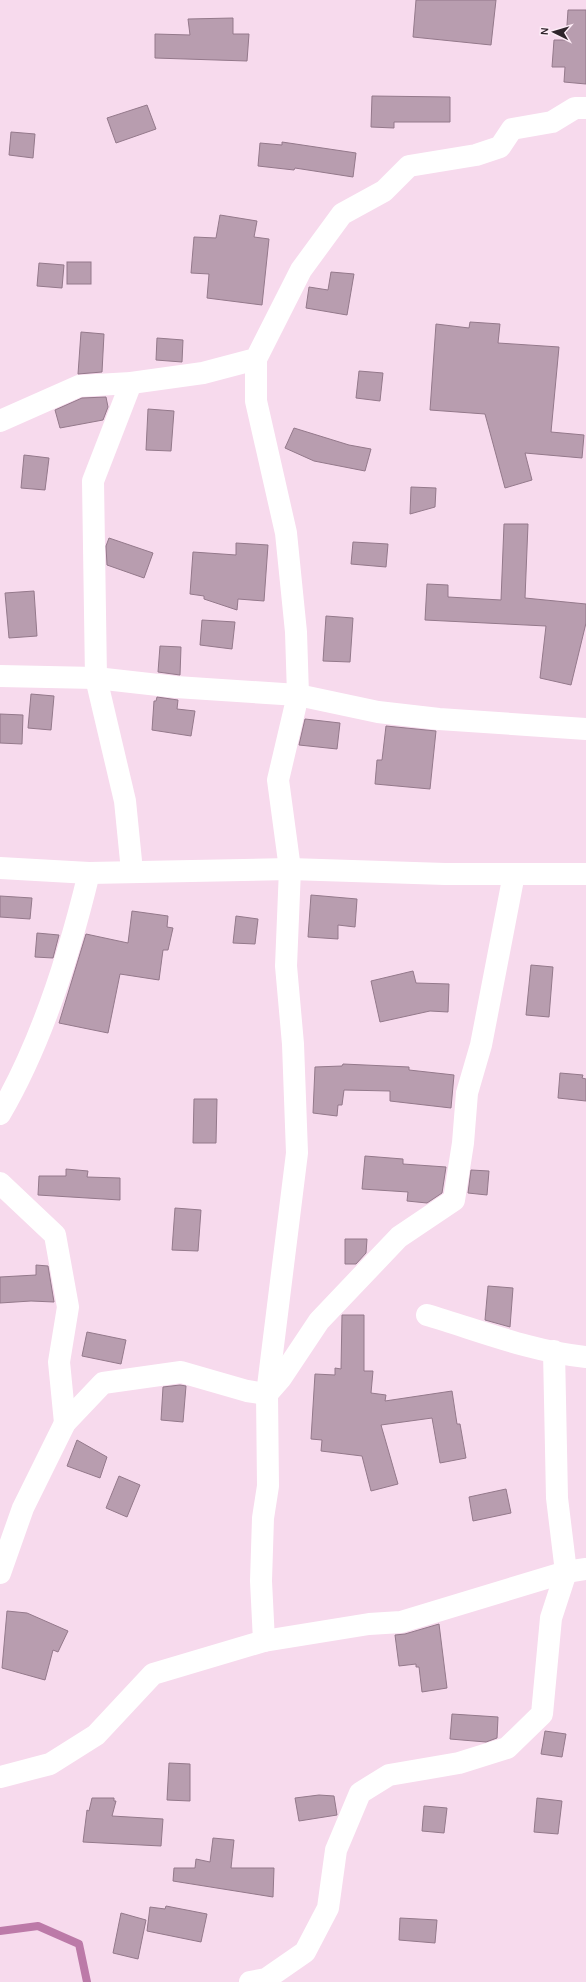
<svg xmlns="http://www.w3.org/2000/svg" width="586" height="1982" font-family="Karla,sans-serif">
	<rect width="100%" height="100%" fill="#f7daed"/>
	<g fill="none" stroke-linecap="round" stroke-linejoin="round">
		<path stroke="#bc7aa8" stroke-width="8" d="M0 1931 38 1926 79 1944 87 1982"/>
	</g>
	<g fill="#b89daf" stroke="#94798b">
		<path d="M416 0H496L491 45 413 37Z"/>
		<path d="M568 10H586V84L564 82 565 67H552L554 40H566Z"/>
		<path d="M233 18V34H249L247 61 155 58V34L190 35 188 19Z"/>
		<path d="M372 96 450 97V122H394V128L371 127Z"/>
		<path d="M147 105 156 129 116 143 107 118Z"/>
		<path d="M11 132 35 134 33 158 9 155Z"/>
		<path d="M282 142 356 153 353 177 295 168 294 170 258 166 260 143 282 145Z"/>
		<path d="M220 215 257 221 254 237 269 239 262 305 207 298 209 274 191 273 194 237 216 238Z"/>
		<rect x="67" y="262" width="24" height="22"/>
		<path d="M39 263 64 265 62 288 37 286Z"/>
		<path d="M331 272 354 274 347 315 306 308 309 287 328 290Z"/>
		<path d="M470 322 500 324 498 343 559 347 551 432 584 435 582 458 525 453 532 480 505 488 485 414 430 410 436 324 469 328Z"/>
		<path d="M81 332 104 334 102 372 78 374Z"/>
		<path d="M157 338 183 340 182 362 156 360Z"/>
		<path d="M359 371 383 373 380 401 356 398Z"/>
		<path d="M106 397 108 407 103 420 60 428 55 410 82 398Z"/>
		<path d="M148 409 174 411 171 451 146 450Z"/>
		<path d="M294 428 349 445 371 449 365 471 314 461 285 448Z"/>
		<path d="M24 455 49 458 45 490 21 488Z"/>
		<path d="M411 487 436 488 435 507 410 514Z"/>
		<path d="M504 524H528L525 598 586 604V623L571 685 540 678 546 626 425 620 427 584 448 585V597L501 600Z"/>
		<path d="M109 538 153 553 144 578 107 565 106 546Z"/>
		<path d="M353 542 388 544 386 567 351 564Z"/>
		<path d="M236 543 268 545 264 601 238 599 237 610 204 599V596L190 594 193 552 236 555Z"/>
		<path d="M34 591 37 636 9 638 5 593Z"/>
		<path d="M326 616 353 618 350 662 323 661Z"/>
		<path d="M202 620 235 622 232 649 200 645Z"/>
		<path d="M160 646 181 647 180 675 158 672Z"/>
		<path d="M31 694 54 696 51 730 28 728Z"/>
		<path d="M157 697 178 700 177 709 195 711 191 736 152 730 154 701H156Z"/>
		<path d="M0 714 23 715 22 744 0 743Z"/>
		<path d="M305 719 340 723 337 749 299 745Z"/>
		<path d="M386 726 436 731 430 789 375 784 377 760H382Z"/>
		<path d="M311 895 357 899 355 927 338 925V939L308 937Z"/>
		<path d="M0 896 32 898 30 919 0 917Z"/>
		<path d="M132 911 168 916 167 927 173 928 168 950H163L159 980 120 974 108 1033 59 1023 86 934 128 943Z"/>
		<path d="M236 916 258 919 255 944 233 943Z"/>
		<path d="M37 933 59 935 53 958 35 957Z"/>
		<path d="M531 965 553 967 549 1017 526 1015Z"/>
		<path d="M413 971 416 983 449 984 448 1012 430 1011 380 1022 371 981Z"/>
		<path d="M343 1064 409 1067V1070L454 1075 451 1108 390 1101V1091L344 1090 342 1105H338L337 1116 313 1113 315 1067 342 1066Z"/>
		<path d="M560 1073 583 1075 582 1078 586 1079V1101L558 1098Z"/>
		<path d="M194 1099H217L216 1143H193Z"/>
		<path d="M365 1156 403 1159V1164L446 1167 442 1193 427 1203 407 1201 408 1192 362 1189Z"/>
		<path d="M66 1169 88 1171 87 1177 120 1178V1200L38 1195 39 1176H66Z"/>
		<path d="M471 1170 489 1171 487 1195 468 1193Z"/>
		<path d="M175 1208 201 1210 198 1251 172 1250Z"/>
		<path d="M345 1239H367L366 1253 356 1264H345Z"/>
		<path d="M36 1265 48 1266 54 1302 31 1301 0 1303V1277L36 1275Z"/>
		<path d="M488 1286 513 1288 510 1327 485 1320Z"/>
		<path d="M342 1315H364V1371H373L371 1393 386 1395 385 1401 452 1391 457 1424H460L466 1458 440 1463 432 1418 381 1425 398 1484 371 1491 362 1456 321 1451 322 1440 311 1439 315 1374 335 1375V1368L341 1369Z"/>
		<path d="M87 1332 126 1340 121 1364 82 1356Z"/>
		<path d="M180 1385 186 1386 183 1422 161 1420 163 1387Z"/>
		<path d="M77 1440 107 1457 100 1478 67 1466Z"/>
		<path d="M119 1476 140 1485 127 1517 106 1508Z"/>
		<path d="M506 1489 511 1513 473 1521 469 1497Z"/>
		<path d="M7 1611 27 1613 68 1631 58 1652 53 1650 45 1680 2 1668Z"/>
		<path d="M439 1624 447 1688 422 1692 419 1667H416V1664L399 1666 395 1635 405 1634Z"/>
		<path d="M452 1714 498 1717 497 1738 486 1742 450 1739Z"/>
		<path d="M545 1731 566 1734 562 1757 541 1754Z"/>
		<path d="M169 1763 190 1764V1801L167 1800Z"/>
		<path d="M319 1795 334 1796 337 1815 299 1821 295 1798Z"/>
		<path d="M92 1798H114V1801H116L112 1816 163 1819 161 1846 83 1842 87 1810 89 1811Z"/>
		<path d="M537 1798 562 1801 558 1834 534 1832Z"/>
		<path d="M424 1806 447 1808 444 1833 422 1831Z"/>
		<path d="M213 1838 234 1840 231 1868H274L273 1897 173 1881 174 1868H195L196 1859 210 1862Z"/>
		<path d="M166 1906 207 1914 201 1942 147 1931 150 1907 165 1909Z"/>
		<path d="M121 1913 146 1920 138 1959 113 1953Z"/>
		<path d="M400 1918 437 1920 435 1943 399 1940Z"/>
	</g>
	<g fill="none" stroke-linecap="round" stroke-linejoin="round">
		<g stroke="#fff" stroke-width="22">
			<path d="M256 359V401L286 533 296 632 298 695 278 780 290 869 286 966 293 1044 297 1153 267 1394 268 1486 263 1518 261 1581 264 1641"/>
			<path d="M131 383 93 481 96 678 125 801 132 871"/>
			<path d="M0 421 79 386 131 383 203 373 256 359 301 270 342 214 384 191 409 166 476 155 500 147 512 129 552 122 575 108H586"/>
			<path d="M0 676 96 678 176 687 298 695 378 712 439 719 586 729"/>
			<path d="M0 868 89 873 290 869 445 874H586"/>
			<path d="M0 1114C41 1044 70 952 89 873"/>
			<path d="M0 1183 55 1235 68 1307 59 1362 65 1423"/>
			<path d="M427 1315C478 1330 532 1352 586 1357"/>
			<path d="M0 1573 23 1508 65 1423 103 1383 181 1372 247 1391 267 1394 281 1378 319 1321 399 1237 454 1200 463 1143 467 1093 481 1045 514 874"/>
			<path d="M0 1777 50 1764 96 1735 153 1674 264 1641 369 1624 401 1622 566 1572 586 1569"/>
			<path d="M250 1982 266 1979 305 1952 328 1908 336 1850 360 1793 389 1775 459 1763 507 1748 542 1714 551 1618 566 1572 557 1498 554 1351"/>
		</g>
	</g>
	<g transform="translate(554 32) rotate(275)" stroke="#fdebf6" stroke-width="3" paint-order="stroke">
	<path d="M0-3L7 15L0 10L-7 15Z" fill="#2f242b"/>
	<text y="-6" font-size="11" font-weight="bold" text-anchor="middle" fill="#2f242b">N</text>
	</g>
</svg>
